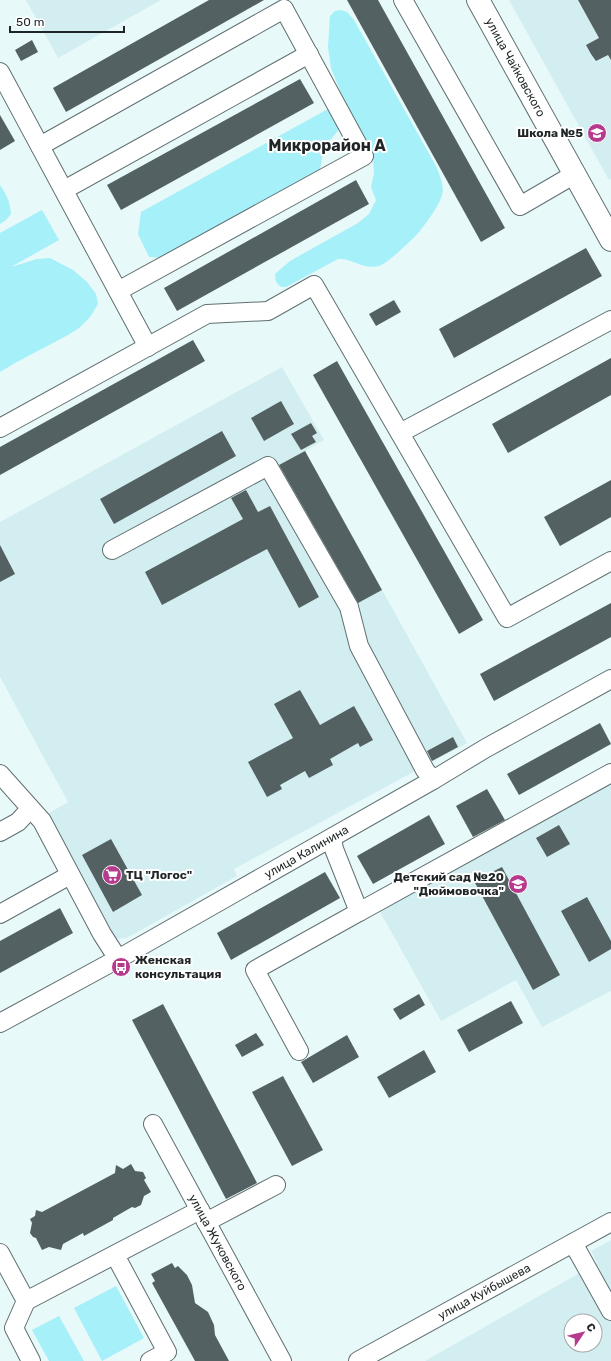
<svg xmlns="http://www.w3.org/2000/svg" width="611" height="1361" font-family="Rubik,sans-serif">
	<rect width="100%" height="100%" fill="#e8f9fa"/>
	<g fill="#d3eef1" fill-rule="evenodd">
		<path d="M26 0H161L58 58Z"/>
		<path d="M509 0H611V179L609 180Z"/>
		<path d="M282 367 324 440 305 451 467 743 234 869 237 876 134 934 126 938 119 939 112 936 44 816 68 802 0 677V522Z"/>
		<path d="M611 781V991L542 1027 516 980 441 1021 379 910Z"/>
		<path d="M611 1240V1361H425L597 1263 591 1251ZM571 1321H595V1345H571Z"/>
	</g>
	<g fill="#a5f0f9">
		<path d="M341 10 347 12 354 20 436 166C439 174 445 186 442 195 439 206 426 223 419 232 413 239 387 264 379 266 363 270 353 258 338 259L286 287H281L276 282 275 274 290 261 358 223 369 214 376 200 371 187 374 173 373 157 359 127 341 93 331 68 328 47 330 16 335 11Z"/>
		<path d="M328 109 343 125 324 147 319 175 165 258 149 257 138 234 141 212Z"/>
		<path d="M0 185C7 195 10 202 11 214L6 220 0 224Z"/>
		<path d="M42 210 59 240 11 267 37 259 50 258 73 270 87 282 96 294 98 304 90 317 79 328 68 335 15 363 0 372V233Z"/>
		<path d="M116 1286 144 1338 102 1361 74 1308Z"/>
		<path d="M59 1316 84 1361H49L32 1330Z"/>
	</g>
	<g fill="#536162">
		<path d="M209 0H264L66 112 53 88Z"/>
		<path d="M347 0H378L505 228 481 242Z"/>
		<path d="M578 0H611V60L608 55 596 61 591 54 586 45 599 38Z"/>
		<path d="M32 40 38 52 21 61 15 50Z"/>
		<path d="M300 79 314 103 121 210 107 185Z"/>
		<path d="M0 115 15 141 0 150Z"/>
		<path d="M356 180 369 204 177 311 164 288Z"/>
		<path d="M586 248 602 276 454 358 439 329Z"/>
		<path d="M394 300 401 312 376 326 369 314Z"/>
		<path d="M193 340 205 361 0 475V447Z"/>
		<path d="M611 358V395L508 453 492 424Z"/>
		<path d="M337 361 483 620 459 634 313 375Z"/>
		<path d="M281 401 294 424 264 441 251 418Z"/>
		<path d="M311 423 317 433 312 436 316 442 301 450 291 434Z"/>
		<path d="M222 431 236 456 114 524 100 499Z"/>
		<path d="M305 451 382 590 358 603 279 465Z"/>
		<path d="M611 480V517L560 546 544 517Z"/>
		<path d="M246 490 258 512 270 506 319 597 299 608 267 549 162 605 145 572 243 519 231 498Z"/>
		<path d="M0 545 15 574 0 582Z"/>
		<path d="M611 603V637L494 701 480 674Z"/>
		<path d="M300 690 320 725 354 706 373 740 360 747 358 743 330 759 333 765 309 778 305 771 280 785 282 789 267 797 248 762 293 738 274 704Z"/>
		<path d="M600 723 611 744 519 795 507 774Z"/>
		<path d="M453 737 458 747 432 761 427 751Z"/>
		<path d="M487 789 505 820 473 837 456 806Z"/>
		<path d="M429 815 445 844 373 884 357 856Z"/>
		<path d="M559 825 570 844 547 857 536 838Z"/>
		<path d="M111 839 142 895 113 912 82 855Z"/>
		<path d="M502 867 560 975 533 990 474 881Z"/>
		<path d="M325 872 340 898 231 960 217 933Z"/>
		<path d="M587 897 611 941V949L589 962 561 911Z"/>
		<path d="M60 908 73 933 0 973V941Z"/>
		<path d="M419 994 425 1005 400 1020 393 1009Z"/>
		<path d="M511 1001 523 1023 469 1052 457 1030Z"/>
		<path d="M163 1004 257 1183 226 1199 132 1020Z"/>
		<path d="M256 1033 264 1045 242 1057 235 1045Z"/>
		<path d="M347 1035 359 1057 313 1083 301 1062Z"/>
		<path d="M424 1050 436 1072 389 1098 377 1077Z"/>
		<path d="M283 1076 323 1150 292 1166 252 1092Z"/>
		<path d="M131 1164 135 1171 143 1172 146 1178 144 1180 151 1192 144 1196 141 1205 135 1208 132 1207 113 1218V1220L84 1236 83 1233 63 1244 61 1250 49 1247 42 1250 36 1238 33 1237 30 1233 32 1223 30 1219 35 1216 36 1210 42 1212 115 1173 116 1165 123 1169Z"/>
		<path d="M172 1263 175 1268 178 1266 187 1275 192 1285 195 1303 208 1312 214 1325 215 1335 229 1361H195L152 1283 155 1281 151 1274Z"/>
	</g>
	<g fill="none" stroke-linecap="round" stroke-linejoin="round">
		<g stroke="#606f71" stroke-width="20">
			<g id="minor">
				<path d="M403 0 520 206 575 174"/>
				<path d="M0 72 148 347"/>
				<path d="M40 146 284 9 364 156 118 291"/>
				<path d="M64 190 309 54"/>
				<path d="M0 428 207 314 268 311 314 285 507 618 611 561"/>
				<path d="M400 433 611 320"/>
				<path d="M112 550 268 466 349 607 359 646 425 770 433 780"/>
				<path d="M0 774 42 821 102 934 118 959"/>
				<path d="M0 832 18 822 30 809"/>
				<path d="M332 838 334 849 359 912 611 773"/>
				<path d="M0 914 70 875"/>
				<path id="s1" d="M0 1023 125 955 433 780 486 748 611 679"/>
				<path d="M299 1051 255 970 359 912"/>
				<path id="s2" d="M153 1124 282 1361"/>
				<path d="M206 1222 276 1185"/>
				<path d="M573 1243 611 1311"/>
				<path d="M0 1253 26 1301 200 1210"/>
				<path d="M115 1255 167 1352 150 1361"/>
				<path d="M26 1301 14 1328 31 1361"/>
				<path id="s3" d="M358 1361 611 1222"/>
			</g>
		</g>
		<g stroke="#606f71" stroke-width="24">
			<g id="major">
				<path id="s4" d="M478 0 611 240"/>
			</g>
		</g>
		<use href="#minor" stroke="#fff" stroke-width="18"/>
		<use href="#major" stroke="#fff" stroke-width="22"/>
	</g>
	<defs>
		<g id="school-disc" transform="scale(1)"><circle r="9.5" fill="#b63b8c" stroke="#fff"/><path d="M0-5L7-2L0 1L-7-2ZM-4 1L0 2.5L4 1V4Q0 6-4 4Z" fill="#fff"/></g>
		<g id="supermarket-disc" transform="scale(1)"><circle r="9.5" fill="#b63b8c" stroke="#fff"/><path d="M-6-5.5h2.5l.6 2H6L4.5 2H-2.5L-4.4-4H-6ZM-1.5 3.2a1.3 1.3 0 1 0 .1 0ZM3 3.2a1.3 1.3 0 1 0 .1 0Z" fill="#fff"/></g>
		<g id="bus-disc" transform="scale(1)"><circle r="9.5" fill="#b63b8c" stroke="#fff"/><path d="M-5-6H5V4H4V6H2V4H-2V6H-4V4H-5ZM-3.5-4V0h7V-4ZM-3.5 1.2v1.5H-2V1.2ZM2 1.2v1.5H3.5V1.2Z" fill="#fff"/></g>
	</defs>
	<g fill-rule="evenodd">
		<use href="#school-disc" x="597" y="133"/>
		<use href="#supermarket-disc" x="112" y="875"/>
		<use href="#school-disc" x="518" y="884"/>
		<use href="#bus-disc" x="121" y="967"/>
	</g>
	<g text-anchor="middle" stroke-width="4" stroke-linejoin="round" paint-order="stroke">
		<g font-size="12" fill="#1f2526" stroke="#fff">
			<text dy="4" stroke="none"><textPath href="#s4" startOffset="77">улица Чайковского</textPath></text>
			<text dy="4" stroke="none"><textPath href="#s1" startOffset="351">улица Калинина</textPath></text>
			<text dy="4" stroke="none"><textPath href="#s2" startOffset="135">улица Жуковского</textPath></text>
			<text dy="4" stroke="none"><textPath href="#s3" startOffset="144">улица Куйбышева</textPath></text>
		</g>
		<g font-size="12" font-weight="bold" fill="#1f2526" stroke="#fff" text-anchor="end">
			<text x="583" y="137">Школа №5</text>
			<text x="126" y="879" text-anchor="start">ТЦ "Логос"</text>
			<text x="504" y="881">Детский сад №20<tspan x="504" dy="14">"Дюймовочка"</tspan></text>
			<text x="135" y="964" text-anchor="start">Женская<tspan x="135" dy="14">консультация</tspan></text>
		</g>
		<g font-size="16" font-weight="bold" fill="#1f2526" stroke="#fff">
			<text x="327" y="151">Микрорайон А</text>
		</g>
	</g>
	<g transform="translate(583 1333) rotate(55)"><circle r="19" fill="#ffffff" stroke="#a5a8a8"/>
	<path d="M0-3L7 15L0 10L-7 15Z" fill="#b63b8c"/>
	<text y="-6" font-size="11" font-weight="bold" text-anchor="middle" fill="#1f2526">С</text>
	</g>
	<path d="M10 26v6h114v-6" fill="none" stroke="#1f2526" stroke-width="2"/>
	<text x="16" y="26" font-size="12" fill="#1f2526" stroke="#ffffff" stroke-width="3" paint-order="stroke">50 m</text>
</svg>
